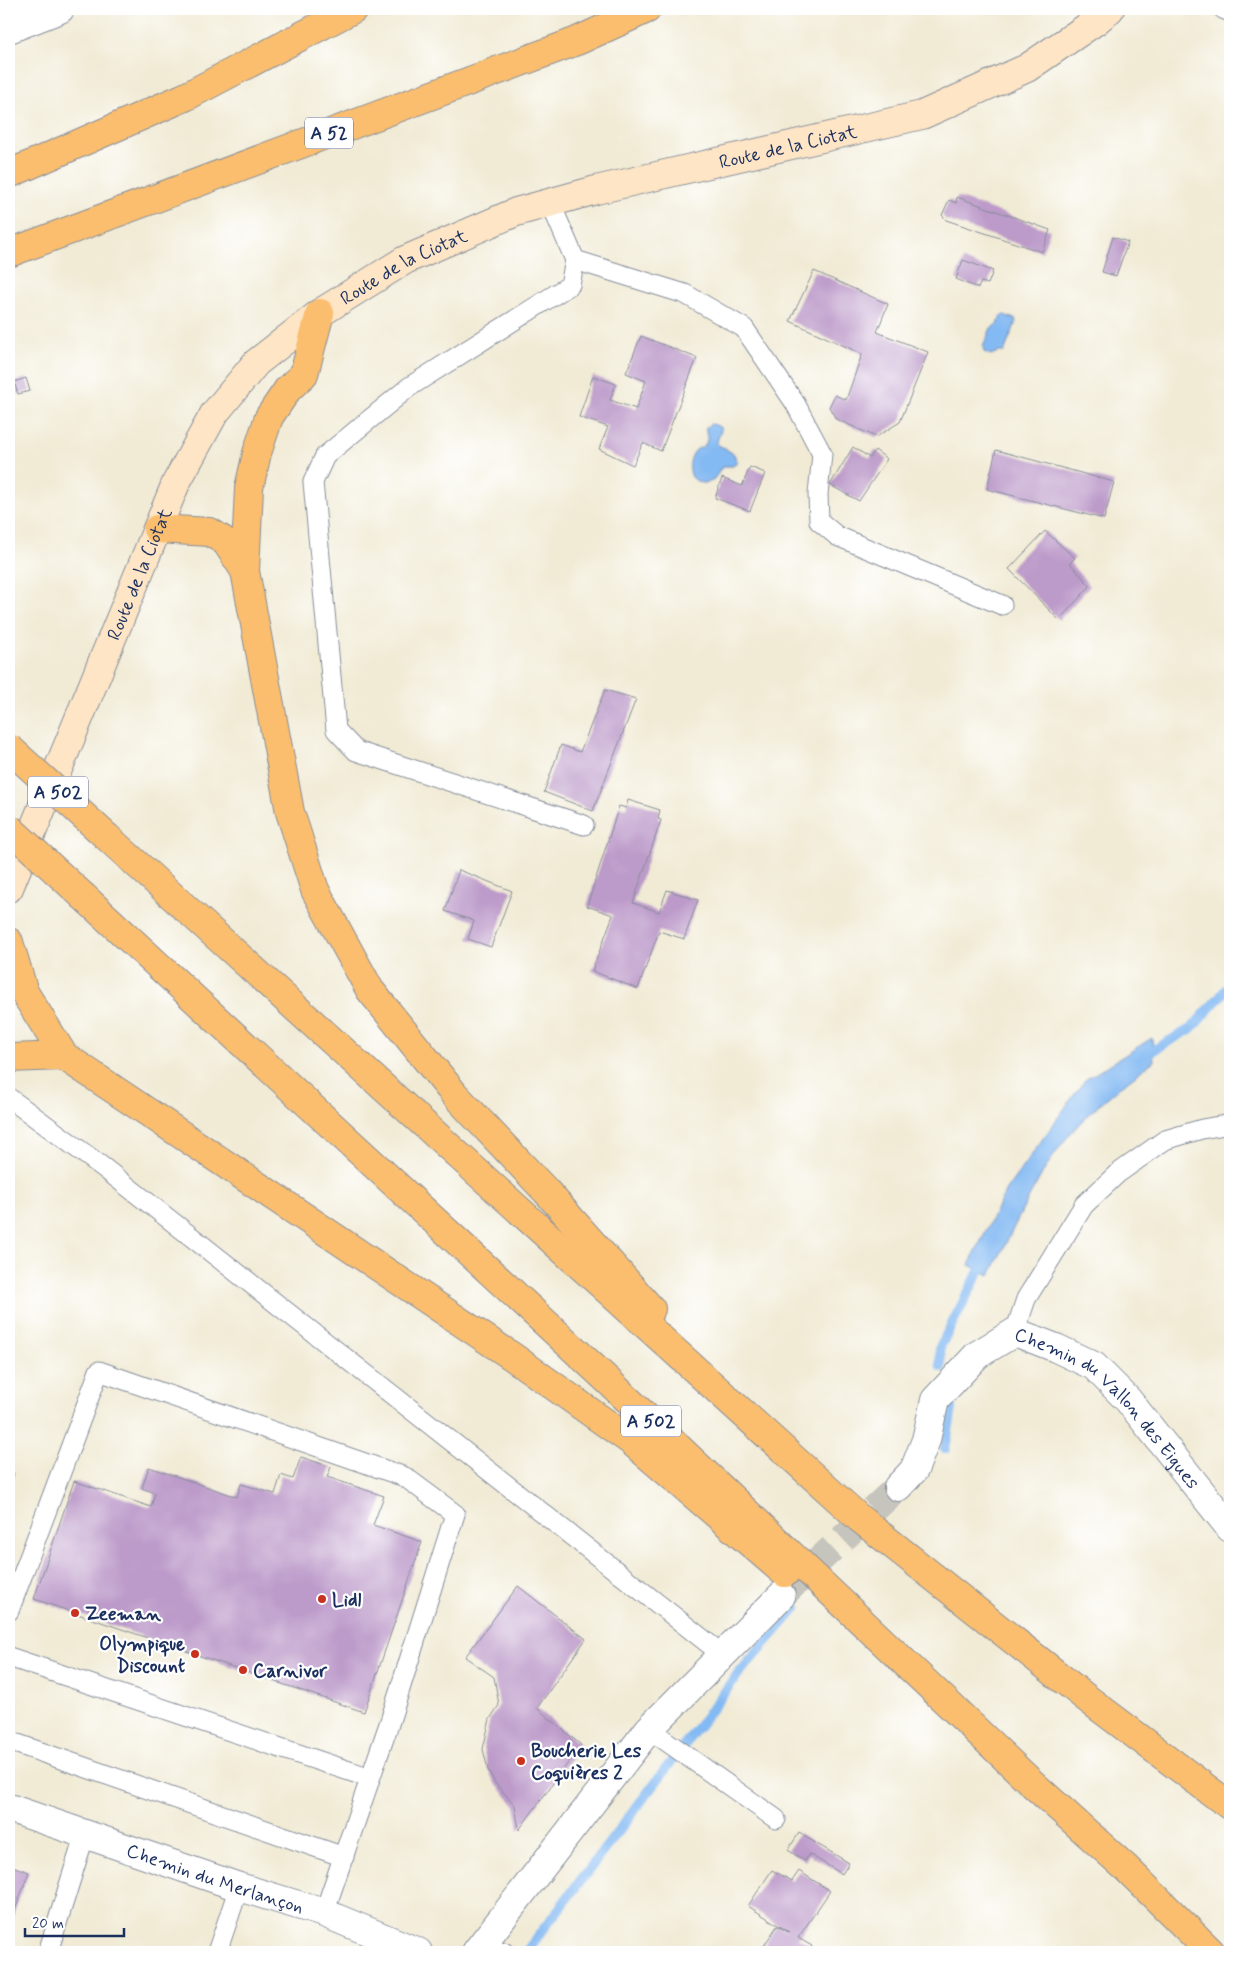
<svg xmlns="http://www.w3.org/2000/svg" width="1239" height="1961" font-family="Mynerve,sans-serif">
	<rect width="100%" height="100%" fill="#fff"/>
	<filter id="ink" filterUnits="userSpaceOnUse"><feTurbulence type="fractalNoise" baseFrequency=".02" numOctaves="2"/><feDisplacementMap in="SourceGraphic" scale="10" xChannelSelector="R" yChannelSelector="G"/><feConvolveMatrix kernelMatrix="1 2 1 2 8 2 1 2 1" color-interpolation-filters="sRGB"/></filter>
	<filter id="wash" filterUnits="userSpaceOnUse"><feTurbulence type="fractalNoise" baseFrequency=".0096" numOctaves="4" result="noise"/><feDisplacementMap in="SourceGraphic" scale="20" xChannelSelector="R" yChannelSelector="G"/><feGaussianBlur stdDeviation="1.12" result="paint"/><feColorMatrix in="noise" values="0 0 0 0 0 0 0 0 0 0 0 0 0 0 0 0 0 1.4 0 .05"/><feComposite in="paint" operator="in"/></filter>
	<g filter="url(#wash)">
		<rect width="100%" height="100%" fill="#f1ebd5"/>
		<g fill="#84baf3" stroke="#5074a8">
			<path d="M1004 315 1015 319 1016 322 1004 352H998L991 355 984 352 983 347 991 328 998 324 1001 316Z"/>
			<path d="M711 424C729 427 717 434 717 444L734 454 737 462 733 466H726L720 469C715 482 704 489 692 477 688 469 689 457 696 450 700 447 704 447 706 443 709 437 705 433 706 427Z"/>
			<path d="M1152 1038 1154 1061C1120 1087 1084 1113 1059 1148 1031 1187 1012 1233 990 1275L969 1265 1006 1190 1085 1080Z"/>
		</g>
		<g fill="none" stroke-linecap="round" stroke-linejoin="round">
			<g stroke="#84baf3" stroke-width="10">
				<path d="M1143 1056 1192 1028 1230 985"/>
				<path d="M941 1367 940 1347 986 1258"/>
				<path d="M945 1449 952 1408"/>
				<path d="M526 1952 739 1673 796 1608"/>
			</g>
		</g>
		<g id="blocks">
			<g fill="#bc9ac9">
				<path d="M957 197 1050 230 1042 252 946 220 942 215 949 200 956 203Z"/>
				<path d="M1113 237 1128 242 1116 276 1102 272Z"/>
				<path d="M963 260 993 271 988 284 981 282 978 288 956 279Z"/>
				<path d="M814 271 888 304 877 332 928 352 900 422 876 437 836 419 829 407 835 395 846 400 862 354 790 321Z"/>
				<path d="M641 336 697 358 661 451 643 443 633 465 599 449 608 427 579 417 593 376 616 384 610 400 636 409 646 381 626 373Z"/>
				<path d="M26 378 30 391 18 394 14 382Z"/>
				<path d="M853 447 870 458 875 450 887 459 859 501 830 485Z"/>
				<path d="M996 450 1114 482 1104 519 987 489Z"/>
				<path d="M750 467 765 473 750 511 715 498 722 478 742 486Z"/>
				<path d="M1045 531 1075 558 1070 563 1090 586 1059 620 1009 569Z"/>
				<path d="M605 690 636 699 593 811 544 792 561 745 580 752Z"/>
				<path d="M628 800 660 810 658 819 661 820 633 903 659 912 667 890 698 900 684 939 659 931 638 989 592 971 613 915 587 906 619 806 626 808Z"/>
				<path d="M459 870 512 891 491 947 468 939 474 921 445 911Z"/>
				<path d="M301 1457 331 1467 327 1477 384 1496 373 1525 422 1542 364 1712 34 1599 74 1481 151 1507 155 1493 142 1488 149 1467 237 1497 241 1484 275 1494 281 1475 293 1479Z"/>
				<path d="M9 1471 14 1473 11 1484 9 1483Z"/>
				<path d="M518 1586 586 1639 537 1708 581 1745 519 1830 515 1805 495 1783 488 1770 483 1749 490 1719 499 1705 494 1677 465 1657Z"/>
				<path d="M799 1833 849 1863 842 1874 809 1854 805 1861 788 1850Z"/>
				<path d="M9 1865 29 1872 9 1927Z"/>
				<path d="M772 1870 792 1881 799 1871 830 1891 798 1938 812 1946 808 1952H771L763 1947 777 1926 789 1932 748 1906Z"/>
			</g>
		</g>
	</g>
	<g filter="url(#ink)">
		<use href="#blocks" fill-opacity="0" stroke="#868d9a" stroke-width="1"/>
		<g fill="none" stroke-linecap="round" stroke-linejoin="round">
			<path stroke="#c6c5bd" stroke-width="28" stroke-dasharray="28 14" stroke-linecap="butt" d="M781 1596 898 1487"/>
			<g stroke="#868d9a" stroke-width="21">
				<g id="lane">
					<path d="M1223 9 1230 12"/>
					<path d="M550 202 575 260 570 285 409 387 325 456 313 482 336 730 356 751 584 825"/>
					<path d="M575 260 685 294 744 328 795 403 822 454 818 494 819 521 837 536 1002 605"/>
					<path d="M9 1098 104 1168 723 1655"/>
					<path d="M1015 1332 1026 1299 1084 1205 1117 1174 1165 1140 1202 1129 1230 1124"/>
					<path d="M9 1611 99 1371 405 1477 455 1514 390 1721 324 1913"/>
					<path d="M9 1657 370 1778"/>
					<path d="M649 1729 776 1819"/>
					<path d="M9 1741 344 1857"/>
					<path d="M481 1947 504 1952"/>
					<path d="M48 1952 85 1834"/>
					<path d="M217 1952 239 1887"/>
				</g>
			</g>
			<g stroke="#868d9a" stroke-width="30">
				<g id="street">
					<path d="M9 29 60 9"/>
					<path id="s1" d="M898 1487 914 1470 926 1440 935 1400 977 1355 1015 1332 1056 1348 1094 1366 1128 1400 1230 1528"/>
					<path id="s2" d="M9 1808 239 1887 324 1913 418 1952"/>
					<path d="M476 1952 649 1729 781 1596"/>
				</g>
			</g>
			<g stroke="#868d9a" stroke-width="30">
				<g id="secondary">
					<path id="s3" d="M9 888 176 483 214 414 256 363 320 313 405 260 516 212 596 190 922 115 1027 68 1096 21 1110 9"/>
				</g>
			</g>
			<g stroke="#868d9a" stroke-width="30">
				<g id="highway">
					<path d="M9 174 185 97 353 9"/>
					<path d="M9 253 577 41 647 9"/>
					<path d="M320 313 304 374 288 389 269 417 257 453 249 488 245 571 290 812 315 890 370 990 455 1095 546 1191 651 1309"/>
					<path d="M157 529 210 532 226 542 245 571"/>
					<path d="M107 837 859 1518 1089 1700 1230 1806"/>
					<path d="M84 897 603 1376 1036 1787 1127 1869 1211 1952"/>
					<path d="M9 942 24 992 64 1056 513 1357 631 1441 785 1573"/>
					<path d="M9 1058 64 1056"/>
				</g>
			</g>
			<use href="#lane" stroke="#fff" stroke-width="19"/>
			<use href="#street" stroke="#fff" stroke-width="28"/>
			<use href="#secondary" stroke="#fde5c5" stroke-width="28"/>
			<use href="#highway" stroke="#fbbe6e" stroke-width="28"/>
			<g stroke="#868d9a" stroke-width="30" stroke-linecap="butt">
				<g id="highway-bridge">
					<path d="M9 748 107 837"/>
					<path d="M9 828 84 897"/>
				</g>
			</g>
			<use href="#highway-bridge" stroke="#fbbe6e" stroke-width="28"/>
		</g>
	</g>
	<g fill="#c8321e" stroke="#fff" stroke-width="2">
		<circle cx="322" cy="1599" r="5"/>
		<circle cx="75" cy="1613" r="5"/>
		<circle cx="195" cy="1654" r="5"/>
		<circle cx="243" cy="1670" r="5"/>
		<circle cx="521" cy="1761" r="5"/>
	</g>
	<g text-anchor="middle" stroke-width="4.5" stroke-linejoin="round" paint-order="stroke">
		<g fill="#fff" stroke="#5f6d8e" stroke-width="1">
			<rect x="305" y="117.5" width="48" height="31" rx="4"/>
			<rect x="28" y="776.5" width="60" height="31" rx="4"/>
			<rect x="621" y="1405.5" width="60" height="31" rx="4"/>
		</g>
		<g font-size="18" font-weight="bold" fill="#1b2f5e">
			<text x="329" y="139">A 52</text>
			<text x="58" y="798">A 502</text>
			<text x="651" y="1427">A 502</text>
		</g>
		<g font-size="19" fill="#1b2f5e" stroke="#fff">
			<text dy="7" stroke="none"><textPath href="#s3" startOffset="1165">Route de la Ciotat</textPath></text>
			<text dy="7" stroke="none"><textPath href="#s3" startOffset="760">Route de la Ciotat</textPath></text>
			<text dy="7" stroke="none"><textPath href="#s3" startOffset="340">Route de la Ciotat</textPath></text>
			<text dy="7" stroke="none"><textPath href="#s1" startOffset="325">Chemin du Vallon des Eigues</textPath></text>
			<text dy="7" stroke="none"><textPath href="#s2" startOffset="218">Chemin du Merlançon</textPath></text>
		</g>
		<g font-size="19" font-weight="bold" fill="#1b2f5e" stroke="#fff" text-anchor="start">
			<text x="332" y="1606">Lidl</text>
			<text x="85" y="1620">Zeeman</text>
			<text x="185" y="1650" text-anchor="end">Olympique<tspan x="185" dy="22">Discount</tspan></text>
			<text x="253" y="1677">Carnivor</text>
			<text x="531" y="1757">Boucherie Les<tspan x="531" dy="22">Coquières 2</tspan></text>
		</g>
	</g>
	<rect width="1239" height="1961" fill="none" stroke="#fff" stroke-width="30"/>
	<path d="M25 1928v8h99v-8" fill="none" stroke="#1b2f5e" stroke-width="2.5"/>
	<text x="32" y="1928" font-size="15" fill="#1b2f5e" stroke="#ffffff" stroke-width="4" paint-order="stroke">20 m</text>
</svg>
